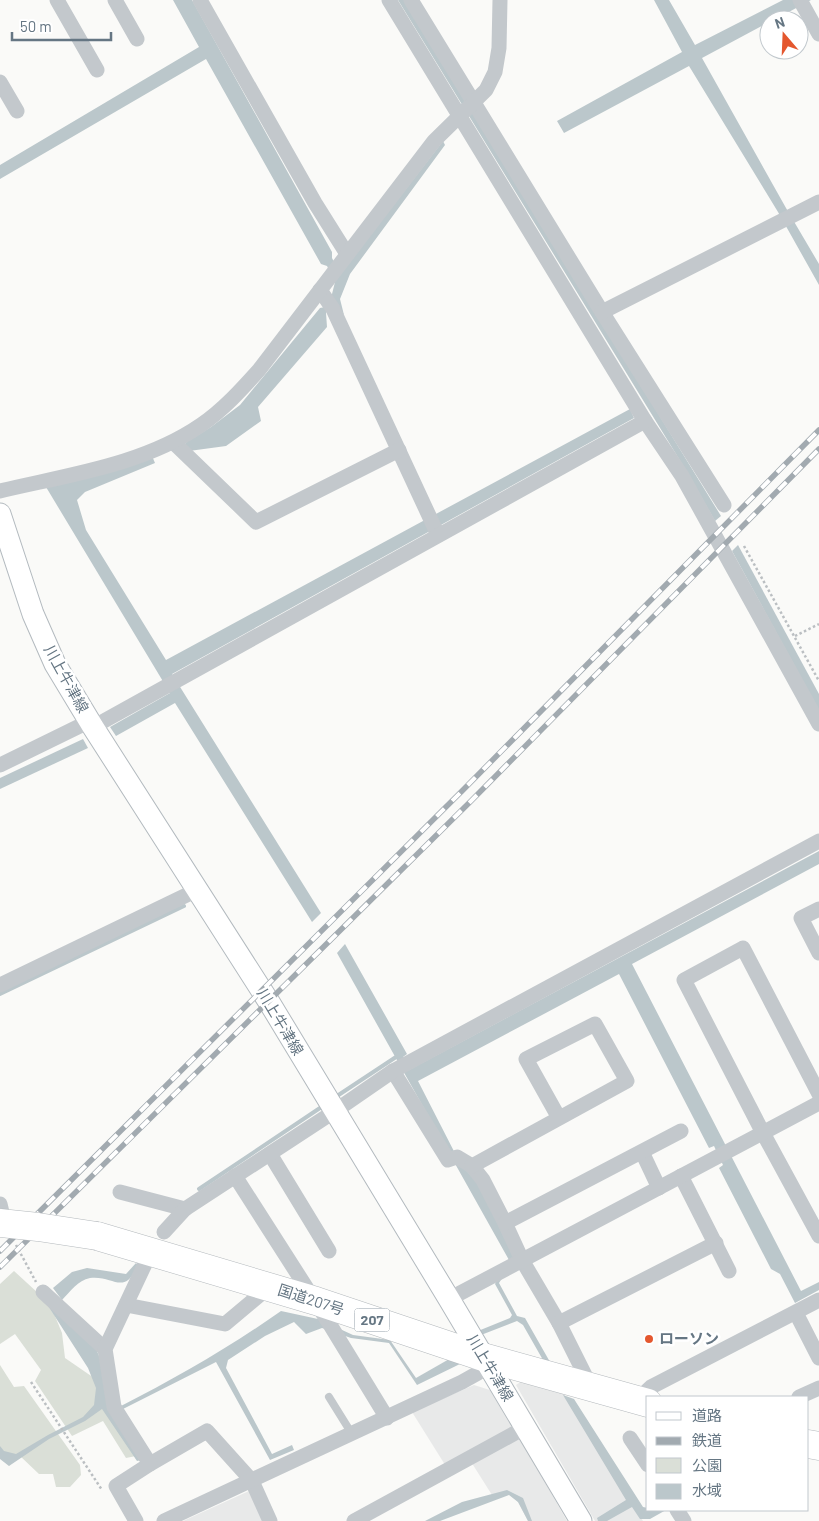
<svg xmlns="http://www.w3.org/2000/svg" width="819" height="1521" font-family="Barlow,'Noto Sans JP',sans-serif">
	<rect width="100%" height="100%" fill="#fafaf8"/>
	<g fill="#e8e9e9">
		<path d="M522 1381 564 1394 643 1521H595L516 1385Z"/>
		<path d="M474 1385 493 1391 567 1521H528L518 1502 510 1495H492L468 1457 447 1468 412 1412Z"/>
		<path d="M249 1491 263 1521H183Z"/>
	</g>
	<g fill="#dadfd7">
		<path d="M14 1271 50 1304 62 1333 65 1358 97 1380 136 1456 126 1458 103 1421 72 1436 35 1381 41 1370 15 1334 0 1344V1284Z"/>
		<path d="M0 1365 14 1387 24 1386 80 1465 81 1475 70 1487H56L53 1474H39L19 1455 0 1454Z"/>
	</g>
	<g fill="#bbc7cb">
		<path d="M173 0H192L332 252V258L340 274 443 141 445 145 350 274 340 299 344 315 334 301 326 313 327 327 258 407 261 421 226 446 189 451 185 443 211 427 240 405 320 308 325 307 332 294 335 282 327 266 321 264 206 59 0 179V165L199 47Z"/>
		<path d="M398 0H405L689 464 721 516 715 521 687 472Z"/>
		<path d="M654 0H669L695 45 783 0H811L774 20H769V22L702 58 786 208 819 264V285L778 212 689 66 564 133 557 121 682 52Z"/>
		<path d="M630 409 634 418 172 674 321 913 312 922 175 703 116 736 110 727 170 693 46 487 152 456 155 463 85 492 77 500 86 530 166 660Z"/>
		<path d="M738 545 819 694V711L732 551Z"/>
		<path d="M83 739 88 748 0 789V778Z"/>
		<path d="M819 851V864L632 964 801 1291 819 1282V1290L795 1303 780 1274 771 1269 719 1168 723 1165 714 1146 709 1148 619 974 418 1081 461 1165 478 1183 515 1258 499 1283 517 1316 525 1318 550 1362 543 1360 523 1325 517 1321 481 1335 478 1331 510 1318 512 1315 495 1284 509 1260 337 953 345 944 407 1054 403 1057 409 1070Z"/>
		<path d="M136 1263 138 1265C124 1297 114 1275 90 1278 78 1280 70 1292 62 1300L53 1288 72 1272 87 1268 126 1274Z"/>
		<path d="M45 1301 97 1351 141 1460 137 1461 102 1409 85 1421 49 1439 9 1466 0 1459V1446L4 1451 16 1454 48 1435 83 1417 94 1405 96 1388 88 1368Z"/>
		<path d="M281 1311 318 1319 353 1335 390 1340 416 1378 451 1358 462 1363 417 1385 389 1343 351 1338 322 1328 306 1334 294 1322 265 1336 228 1360 226 1368 272 1454 292 1445 294 1450 270 1460 216 1362 123 1409 121 1406C176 1378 230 1347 281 1311Z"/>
		<path d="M563 1395 574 1399 643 1507 648 1508V1510H666L650 1519H640L632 1507 607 1521H598L597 1518 626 1500Z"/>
		<path d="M507 1490 523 1498 532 1521H528L518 1502 509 1495 440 1521H425L462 1502Z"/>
	</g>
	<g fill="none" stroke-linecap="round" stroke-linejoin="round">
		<g stroke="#bbc7cb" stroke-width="4">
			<path d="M0 994 184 906"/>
			<path d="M337 1096 396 1057"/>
			<path d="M199 1189 320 1108"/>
		</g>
		<g stroke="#b3babf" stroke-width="23">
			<path id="secondary" d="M0 514 33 614 55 664 93 727 269 1002 449 1299 581 1521"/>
		</g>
		<g stroke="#b4b9bd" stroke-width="29">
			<g id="highway">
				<path d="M97 1236 316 1301 483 1357 648 1403"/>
				<path d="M808 1444 819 1446"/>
			</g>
		</g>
		<g stroke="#bbbfc2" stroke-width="2.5" stroke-dasharray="2.5 2.5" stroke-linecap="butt">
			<path d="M744 546 819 681"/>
			<path d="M795 636 819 624"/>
			<path d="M16 1245 36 1282"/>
			<path d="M31 1382 102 1490"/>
		</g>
		<path stroke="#c3c8cc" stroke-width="8" d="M329 1397 352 1434"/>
		<g stroke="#c3c8cc" stroke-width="15">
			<path d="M57 0 97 70"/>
			<path d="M115 0 137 39"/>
			<path d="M200 0 315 203 347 254"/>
			<path d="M389 0 645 421 682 476 819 724"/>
			<path d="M411 0 602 312 724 505"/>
			<path d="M800 0 819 34"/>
			<path d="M0 82 17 111"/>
			<path d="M320 290 333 309 438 535"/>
			<path d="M602 312 819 202"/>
			<path d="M173 442 256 522 399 450"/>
			<path d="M0 491C67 475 143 465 201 425 223 410 241 390 259 370L434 141 486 90 495 72 499 48 500 0"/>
			<path d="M93 727 645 421"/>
			<path d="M0 765 90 721"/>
			<path d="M819 909 801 918 819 953"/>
			<path d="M0 985 197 890"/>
			<path d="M393 1071 448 1160 457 1157 472 1166 483 1180 505 1223 522 1260 559 1323 591 1387"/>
			<path d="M819 1094 743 948 684 980 763 1133 819 1236"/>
			<path d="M642 1152 659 1188"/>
			<path d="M270 1154 329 1251"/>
			<path d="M472 1166 627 1081 595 1024 526 1059 559 1118"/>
			<path d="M235 1176 329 1323 387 1418"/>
			<path d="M681 1176 729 1271"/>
			<path d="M120 1192 185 1209"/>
			<path d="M0 1204 5 1225 3 1228"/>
			<path d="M505 1223 681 1131"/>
			<path d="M164 1232 185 1209 335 1111 393 1071 819 841"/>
			<path d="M43 1292 105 1349"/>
			<path d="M449 1299 819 1103"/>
			<path d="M126 1305 225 1324 269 1287"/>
			<path d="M796 1313 819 1358"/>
			<path d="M559 1323 716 1243"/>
			<path d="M799 1397 819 1388"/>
			<path d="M637 1400 651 1387 819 1300"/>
			<path d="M630 1438 648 1465"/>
			<path d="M150 1464 207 1431 252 1481 270 1521"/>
			<path d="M677 1510 684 1521"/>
			<path d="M136 1521 116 1486 150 1464 114 1407 105 1349 145 1264"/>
			<path d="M164 1521 462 1382 478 1373 483 1357"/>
			<path d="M354 1521 526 1427"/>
		</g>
		<use href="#secondary" stroke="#fff" stroke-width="21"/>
		<use href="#highway" stroke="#fff" stroke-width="28"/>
		<g stroke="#a2aab0" stroke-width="5.5">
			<g id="rail">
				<path d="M0 1251 462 791 819 430"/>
				<path d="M0 1267 471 801 819 449"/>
			</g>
		</g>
		<use href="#rail" stroke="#fff" stroke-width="4" stroke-dasharray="11" stroke-linecap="butt"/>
		<g stroke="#b4b9bd" stroke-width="29" stroke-linecap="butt">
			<path id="highway-bridge" d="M0 1223 38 1227 97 1236"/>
		</g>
		<use href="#highway-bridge" stroke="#fff" stroke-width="28"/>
	</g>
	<circle fill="#e4572e" stroke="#fff" stroke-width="2" cx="649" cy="1339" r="5"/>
	<g text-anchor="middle" stroke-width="5" stroke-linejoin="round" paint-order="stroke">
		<rect fill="#fff" stroke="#939fa8" stroke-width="1" x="354.5" y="1308.5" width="35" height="23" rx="4"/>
		<g font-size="14" font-weight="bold" fill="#657683">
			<text x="372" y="1325">207</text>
		</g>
		<g font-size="15" fill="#657683" stroke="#fff">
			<text transform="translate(66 679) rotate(61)" y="5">川上牛津線</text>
			<text transform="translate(280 1022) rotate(59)" y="5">川上牛津線</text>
			<text transform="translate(311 1300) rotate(18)" y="5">国道207号</text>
			<text transform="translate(490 1368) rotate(59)" y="5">川上牛津線</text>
		</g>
		<g font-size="15" font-weight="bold" fill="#657683" stroke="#fff" text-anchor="start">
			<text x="659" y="1344">ローソン</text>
		</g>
	</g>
	<rect x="646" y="1396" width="162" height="115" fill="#ffffff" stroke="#c1c8cd"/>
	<rect x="656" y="1412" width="25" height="8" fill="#ffffff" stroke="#c1c8cd"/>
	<text x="692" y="1421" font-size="15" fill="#657683">道路</text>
	<rect x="656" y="1437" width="25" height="8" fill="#a2aab0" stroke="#c1c8cd"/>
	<text x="692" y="1446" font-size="15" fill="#657683">鉄道</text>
	<rect x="656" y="1458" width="25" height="15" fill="#dadfd7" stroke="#c1c8cd"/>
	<text x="692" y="1471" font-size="15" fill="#657683">公園</text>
	<rect x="656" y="1484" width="25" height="15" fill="#bbc7cb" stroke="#c1c8cd"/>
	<text x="692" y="1496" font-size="15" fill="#657683">水域</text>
	<g transform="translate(784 35) rotate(341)"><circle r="24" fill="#ffffff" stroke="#c1c8cd"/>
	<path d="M0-4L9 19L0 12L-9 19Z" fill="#e4572e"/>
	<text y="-8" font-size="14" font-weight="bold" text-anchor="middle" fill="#657683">N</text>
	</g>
	<path d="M12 32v8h99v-8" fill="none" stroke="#657683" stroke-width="2.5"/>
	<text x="20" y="32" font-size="15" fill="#657683" stroke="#ffffff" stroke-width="4" paint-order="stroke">50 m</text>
</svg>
